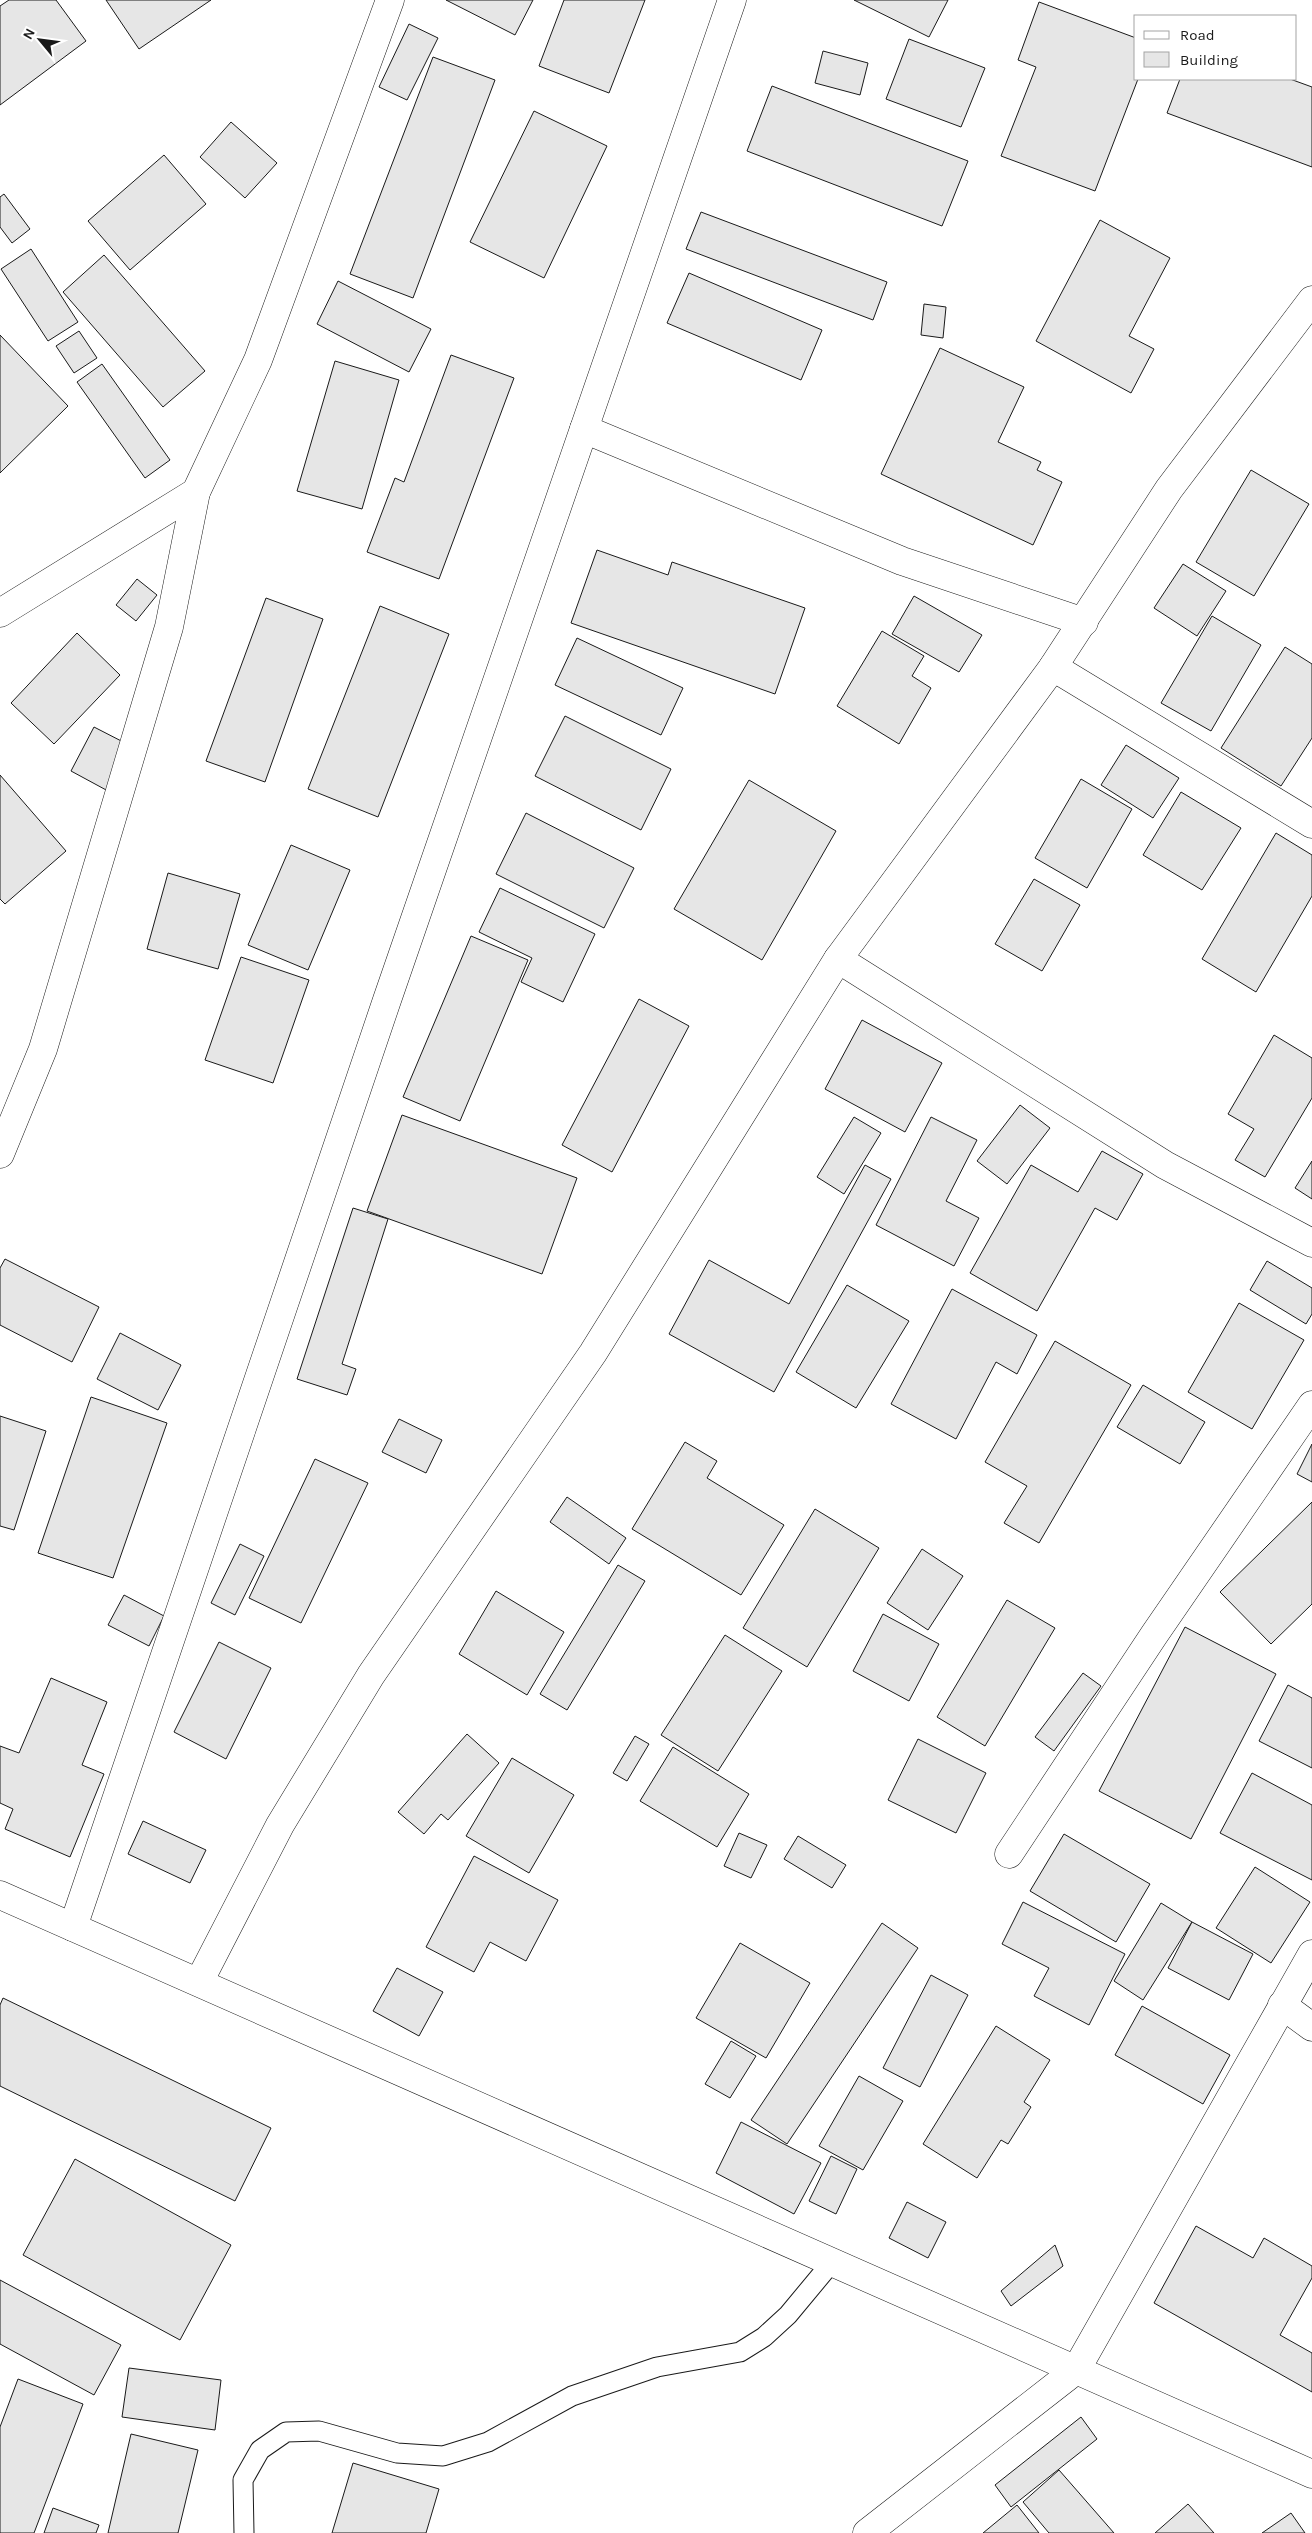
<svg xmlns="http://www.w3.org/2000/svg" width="1312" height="2533" font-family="Karla,sans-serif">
	<rect width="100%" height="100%" fill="#fff"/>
	<g fill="#e6e6e6" stroke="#1a1a1a">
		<path d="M9 0H56L86 41 0 105V6Z"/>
		<path d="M106 0H211L139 49Z"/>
		<path d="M446 0H533L515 35Z"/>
		<path d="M564 0H645L609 93 539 66Z"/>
		<path d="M854 0H948L929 37Z"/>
		<path d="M1039 2 1136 38V79H1138L1095 191 1001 156 1036 67 1018 60Z"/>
		<path d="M409 24 438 38 407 100 379 87Z"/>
		<path d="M909 39 985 68 961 127 886 99Z"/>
		<path d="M823 51 868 63 860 95 815 83Z"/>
		<path d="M433 57 495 80 413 298 350 274Z"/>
		<path d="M1180 79H1290L1312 87V167L1167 113Z"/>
		<path d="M772 86 968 161 942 226 747 151Z"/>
		<path d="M534 111 607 146 544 278 470 242Z"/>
		<path d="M231 122 277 163 245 198 200 157Z"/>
		<path d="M164 155 206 204 130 270 88 221Z"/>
		<path d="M4 194 30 229 12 243 0 227V197Z"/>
		<path d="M701 212 887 282 873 320 686 249Z"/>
		<path d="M1100 220 1170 258 1129 336 1154 349 1131 393 1036 341Z"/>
		<path d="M31 249 78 322 48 341 1 269Z"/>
		<path d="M104 255 205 371 163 407 63 292Z"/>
		<path d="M689 273 822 330 801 380 667 323Z"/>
		<path d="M338 281 431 329 409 372 317 324Z"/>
		<path d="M924 304 946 307 943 338 921 335Z"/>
		<path d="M79 331 97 358 74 373 56 346Z"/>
		<path d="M0 335 68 406 0 473Z"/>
		<path d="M940 348 1024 387 998 442 1041 462 1037 470 1062 482 1033 545 881 474Z"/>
		<path d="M451 355 514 378 439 579 367 552 395 478 404 482Z"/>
		<path d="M335 361 399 380 362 509 297 491Z"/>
		<path d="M102 364 170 460 145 478 77 382Z"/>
		<path d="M1251 470 1309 504 1254 596 1196 562Z"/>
		<path d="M597 550 668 575 672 562 805 608 775 694 571 623Z"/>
		<path d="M1183 564 1226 591 1197 636 1154 608Z"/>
		<path d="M137 579 157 595 136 621 116 605Z"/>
		<path d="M914 596 982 635 959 672 892 634Z"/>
		<path d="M266 598 323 619 265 782 206 761Z"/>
		<path d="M380 606 449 634 378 817 308 789Z"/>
		<path d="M1212 616 1261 645 1211 731 1161 703Z"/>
		<path d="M882 631 924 656 912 676 931 688 899 744 837 706Z"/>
		<path d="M77 633 120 675 54 744 11 703Z"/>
		<path d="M577 638 683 688 661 735 555 685Z"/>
		<path d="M1285 647 1312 664V738L1281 786 1221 748Z"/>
		<path d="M565 716 671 769 641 830 535 776Z"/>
		<path d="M94 727 131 746 108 791 71 771Z"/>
		<path d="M1126 745 1179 778 1153 818 1101 785Z"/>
		<path d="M0 775 66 851 5 904 0 899Z"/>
		<path d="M1081 779 1132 809 1087 888 1035 858Z"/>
		<path d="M749 780 836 831 762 960 674 909Z"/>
		<path d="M1181 792 1241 828 1202 890 1143 855Z"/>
		<path d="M526 813 634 868 604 928 496 874Z"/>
		<path d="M1276 833 1312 855V896L1256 992 1202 959Z"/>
		<path d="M291 845 350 870 308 970 248 945Z"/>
		<path d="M168 873 240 894 218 969 147 949Z"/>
		<path d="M1034 879 1080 905 1042 971 995 944Z"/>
		<path d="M500 888 595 934 563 1002 521 982 532 958 479 932Z"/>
		<path d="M471 936 528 960 460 1121 403 1097Z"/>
		<path d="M241 957 309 980 273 1083 205 1060Z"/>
		<path d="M639 999 689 1026 612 1172 562 1145Z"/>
		<path d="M862 1020 942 1063 905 1132 825 1089Z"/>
		<path d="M1274 1035 1312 1058V1098L1265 1177 1235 1160 1254 1129 1228 1114Z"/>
		<path d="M1020 1105 1050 1128 1007 1184 977 1161Z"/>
		<path d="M402 1115 577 1178 542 1274 367 1211Z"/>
		<path d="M854 1117 881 1133 844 1194 817 1177Z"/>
		<path d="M931 1117 977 1140 946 1201 979 1218 954 1266 876 1225Z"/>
		<path d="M1102 1151 1143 1174 1117 1220 1095 1208 1037 1311 970 1273 1031 1165 1078 1192Z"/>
		<path d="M1312 1161V1199L1295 1188Z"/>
		<path d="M865 1165 891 1179 774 1392 669 1334 709 1260 789 1304Z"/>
		<path d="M353 1208 388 1219 342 1364 356 1369 347 1395 297 1379Z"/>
		<path d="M5 1259 99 1307 72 1362 0 1325V1268Z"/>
		<path d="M1267 1261 1312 1288V1314L1306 1324 1250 1290Z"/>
		<path d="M847 1285 909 1321 856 1408 796 1372Z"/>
		<path d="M952 1289 1037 1335 1017 1374 996 1362 956 1439 891 1404Z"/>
		<path d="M1239 1303 1304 1340 1252 1429 1188 1392Z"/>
		<path d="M120 1333 181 1365 158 1410 97 1379Z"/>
		<path d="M1055 1341 1131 1385 1039 1543 1004 1523 1027 1486 985 1462Z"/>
		<path d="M1143 1385 1205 1422 1180 1464 1117 1427Z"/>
		<path d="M91 1397 167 1423 113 1578 38 1553Z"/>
		<path d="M0 1416 46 1431 14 1530 0 1526Z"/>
		<path d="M399 1419 442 1440 426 1473 382 1452Z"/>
		<path d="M685 1442 717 1461 707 1478 784 1525 741 1595 632 1529Z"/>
		<path d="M1312 1444V1482L1297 1474Z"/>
		<path d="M315 1459 368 1483 301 1623 249 1598Z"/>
		<path d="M567 1497 626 1538 609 1564 550 1522Z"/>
		<path d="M1312 1502V1604L1271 1644 1220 1592Z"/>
		<path d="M815 1509 879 1548 807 1667 743 1628Z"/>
		<path d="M240 1544 264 1556 235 1615 211 1603Z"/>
		<path d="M922 1549 963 1576 928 1630 887 1603Z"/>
		<path d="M618 1565 645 1581 567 1710 540 1694Z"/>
		<path d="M496 1591 564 1632 527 1695 459 1654Z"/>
		<path d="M124 1595 164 1616 149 1646 108 1625Z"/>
		<path d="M1007 1600 1055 1628 985 1746 937 1717Z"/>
		<path d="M883 1614 939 1644 909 1701 853 1671Z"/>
		<path d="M1185 1627 1276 1674 1191 1839 1099 1791Z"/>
		<path d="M725 1635 782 1671 718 1771 661 1735Z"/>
		<path d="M219 1642 271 1668 226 1759 174 1732Z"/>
		<path d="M1083 1673 1101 1686 1054 1751 1035 1737Z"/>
		<path d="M51 1678 107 1702 82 1765 104 1774 70 1857 5 1829 13 1809 0 1803V1746L19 1753Z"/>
		<path d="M1288 1685 1312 1698V1768L1259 1741Z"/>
		<path d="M467 1734 499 1763 448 1820 441 1814 424 1834 398 1812Z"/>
		<path d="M635 1736 649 1744 627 1781 613 1773Z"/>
		<path d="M918 1739 986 1773 956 1833 888 1800Z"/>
		<path d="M673 1747 749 1794 717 1847 640 1801Z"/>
		<path d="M512 1758 574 1795 529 1873 466 1836Z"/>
		<path d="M1252 1773 1312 1805V1880L1220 1833Z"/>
		<path d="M143 1821 206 1850 190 1883 128 1854Z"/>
		<path d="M739 1833 767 1845 751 1878 724 1866Z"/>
		<path d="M1064 1834 1150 1884 1116 1942 1030 1891Z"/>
		<path d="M798 1836 846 1865 832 1888 784 1859Z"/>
		<path d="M474 1856 558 1900 526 1961 490 1942 474 1972 426 1947Z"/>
		<path d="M1255 1867 1310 1902 1271 1963 1216 1928Z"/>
		<path d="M1023 1902 1125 1954 1089 2025 1034 1996 1049 1968 1002 1944Z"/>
		<path d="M1161 1903 1192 1922 1143 2000 1114 1981Z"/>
		<path d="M1192 1922 1253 1954 1229 2000 1168 1968Z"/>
		<path d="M882 1923 918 1948 787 2144 751 2120Z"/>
		<path d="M740 1943 810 1983 766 2058 696 2018Z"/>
		<path d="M397 1968 443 1992 419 2036 373 2011Z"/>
		<path d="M931 1975 968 1995 920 2087 883 2068Z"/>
		<path d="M3 1998 271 2128 235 2201 0 2086V2005Z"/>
		<path d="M1142 2006 1230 2055 1203 2104 1115 2055Z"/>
		<path d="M996 2026 1050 2060 1024 2102 1031 2107 1008 2144 1001 2140 977 2178 923 2144Z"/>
		<path d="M731 2041 756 2056 730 2098 705 2084Z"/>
		<path d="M859 2076 903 2101 863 2170 819 2146Z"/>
		<path d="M741 2122 821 2163 794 2214 716 2173Z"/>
		<path d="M831 2156 857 2169 836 2214 809 2201Z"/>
		<path d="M75 2159 231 2245 180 2340 23 2255Z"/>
		<path d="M907 2202 946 2222 928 2258 889 2238Z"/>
		<path d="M1196 2226 1253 2258 1264 2238 1312 2266V2278L1280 2335 1312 2353V2392L1154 2303Z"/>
		<path d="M1055 2245 1063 2266 1011 2306 1001 2291Z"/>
		<path d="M0 2280 121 2345 94 2395 0 2344Z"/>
		<path d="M129 2368 221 2380 215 2430 122 2417Z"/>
		<path d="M18 2379 83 2404 34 2533H0V2427Z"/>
		<path d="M1081 2417 1097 2439 1011 2507 995 2485Z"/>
		<path d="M131 2434 198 2450 178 2533H108Z"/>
		<path d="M353 2463 439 2489 426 2533H332Z"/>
		<path d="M1059 2470 1114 2533H1049L1023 2502Z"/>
		<path d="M1188 2504 1214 2533H1155Z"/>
		<path d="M1017 2505 1039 2533H983Z"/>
		<path d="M53 2508 99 2525 96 2533H44Z"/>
		<path d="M1291 2513 1305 2533H1262Z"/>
	</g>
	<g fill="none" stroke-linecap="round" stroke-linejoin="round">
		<g stroke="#1a1a1a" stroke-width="21">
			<path id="lane" d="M244 2533 243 2480 260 2450 286 2432 319 2431 397 2453 443 2456 488 2442 572 2396 657 2367 740 2352 764 2337 788 2315 832 2262"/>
		</g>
		<g stroke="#1a1a1a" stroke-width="29">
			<g id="street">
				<path d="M584 429 902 561 1084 622"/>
				<path d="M0 613 196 492"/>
				<path d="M1053 667 1312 824"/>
				<path d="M838 959 1165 1165 1312 1243"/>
				<path d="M0 1154 43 1049 169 627 196 492 258 360 390 0"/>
				<path d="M1009 1854 1154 1635 1312 1405"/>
				<path d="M0 1895 1312 2474"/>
				<path d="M73 1927 387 1000 732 0"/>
				<path d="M199 1982 280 1825 371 1675 593 1353 838 959 1053 667 1169 489 1312 300"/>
				<path d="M1282 2005 1312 2027"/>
				<path d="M867 2533 1076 2370 1312 1954"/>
			</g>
		</g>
		<use href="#lane" stroke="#fff" stroke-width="19"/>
		<use href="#street" stroke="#fff" stroke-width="28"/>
	</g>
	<rect x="1134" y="15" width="162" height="65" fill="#ffffff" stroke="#a3a3a3"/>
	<rect x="1144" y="31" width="25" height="8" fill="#ffffff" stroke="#a3a3a3"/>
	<text x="1180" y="40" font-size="15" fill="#1a1a1a">Road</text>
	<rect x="1144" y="52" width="25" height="15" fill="#e6e6e6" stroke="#a3a3a3"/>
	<text x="1180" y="65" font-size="15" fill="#1a1a1a">Building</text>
	<g transform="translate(40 40) rotate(299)" stroke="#ffffff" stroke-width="4" paint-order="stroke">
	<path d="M0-4L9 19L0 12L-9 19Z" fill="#1a1a1a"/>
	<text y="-8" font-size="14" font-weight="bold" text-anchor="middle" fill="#1a1a1a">N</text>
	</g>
</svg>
